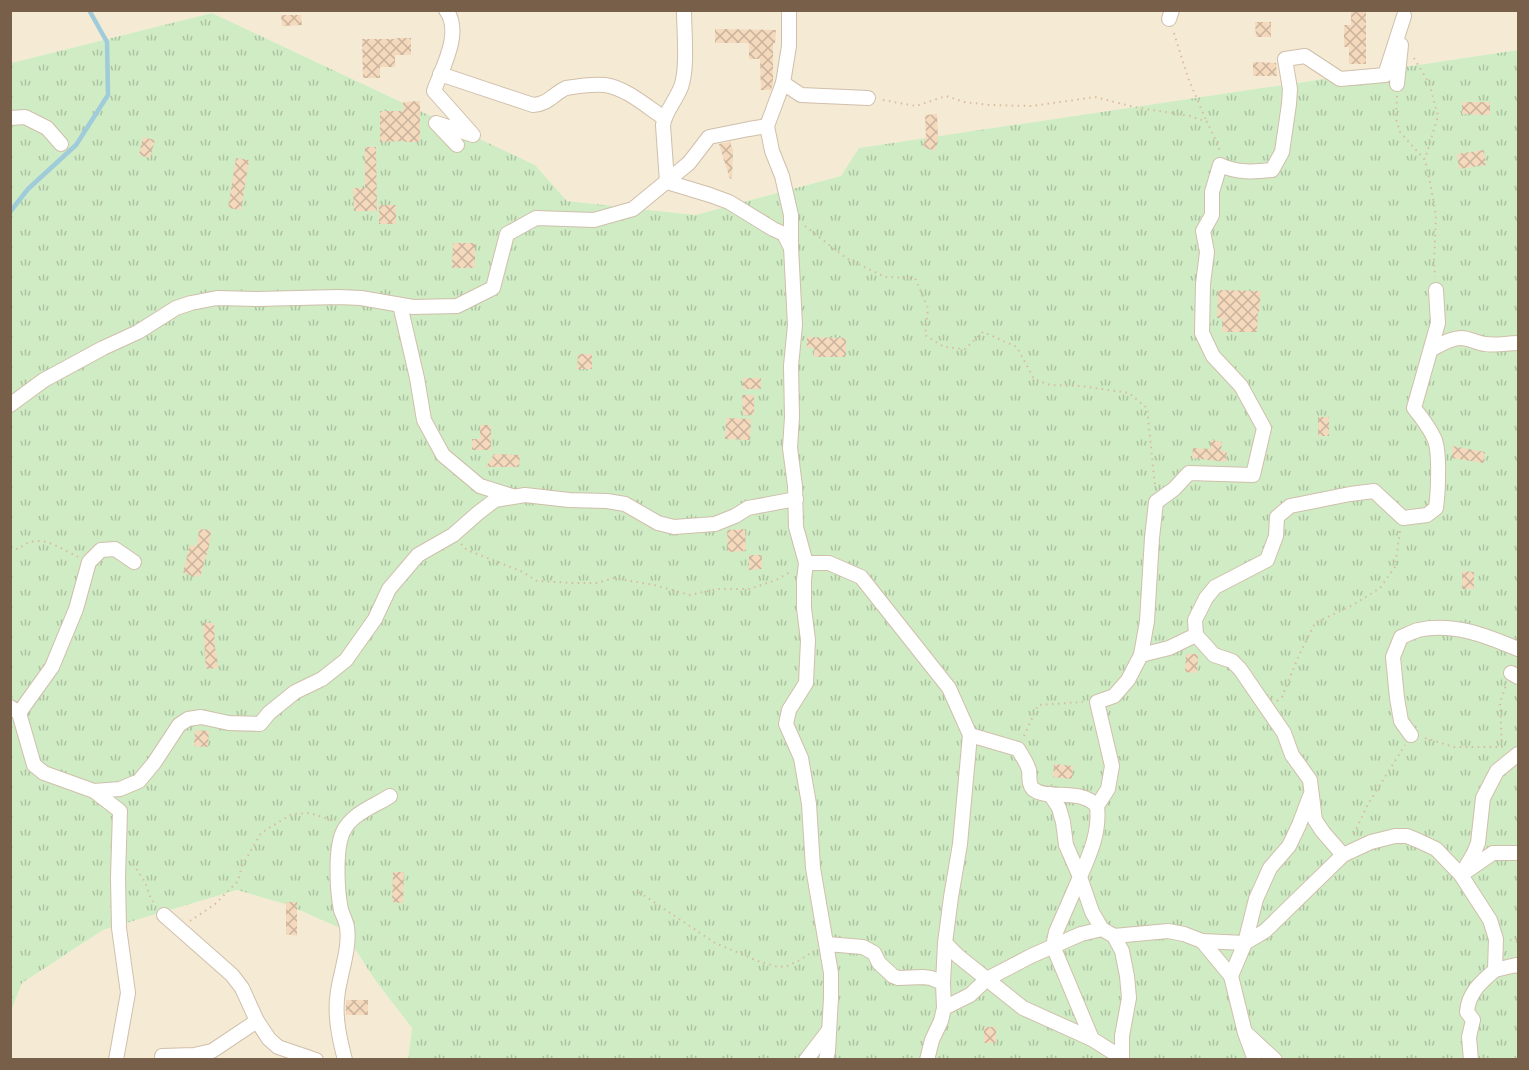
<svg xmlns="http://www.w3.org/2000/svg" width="1529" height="1070" font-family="Poppins,sans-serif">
	<defs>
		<pattern id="grass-tufts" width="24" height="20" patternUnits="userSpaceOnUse" patternTransform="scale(1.5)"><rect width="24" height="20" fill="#cfecc4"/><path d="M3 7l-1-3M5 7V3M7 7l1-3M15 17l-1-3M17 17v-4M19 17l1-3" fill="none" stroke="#adc2a1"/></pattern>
		<pattern id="building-cross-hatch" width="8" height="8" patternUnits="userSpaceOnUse" patternTransform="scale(1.5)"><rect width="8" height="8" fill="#f4d9bd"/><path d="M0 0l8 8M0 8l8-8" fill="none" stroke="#cab39c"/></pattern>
	</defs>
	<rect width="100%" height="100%" fill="#fdf7e6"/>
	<g fill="#f5ead4">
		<path d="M1518 10V50L860 148 841 176 695 215 567 201 535 165 212 13 11 63 10 11Z"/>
		<path d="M237 890 288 905 342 929 375 980 412 1028 408 1059 11 1060V1011L22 983 103 930Z"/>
	</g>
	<path fill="url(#grass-tufts)" d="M212 13 535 165 567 201 695 215 841 176 859 148 1518 50V1059H408L412 1028 375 980 342 929 288 905 237 890 103 930 22 983 11 1011V63Z"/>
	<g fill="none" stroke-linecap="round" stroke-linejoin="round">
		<path stroke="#9fcbda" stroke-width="4.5" d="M10 212 28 189 76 145 108 95 107 42 89 10"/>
	</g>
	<g fill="url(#building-cross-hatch)">
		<path d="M1351 12H1366V64H1349V47H1344V25H1351Z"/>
		<path d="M281 15H301L302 25 282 26Z"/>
		<path d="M1255 22H1271V37H1256Z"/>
		<path d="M715 29 776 30 775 43H773V83L771 90H761L760 59H749V43H715Z"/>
		<path d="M395 38H411V55H395V67H380V78H363L362 39H395Z"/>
		<path d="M1253 62 1276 63 1277 76H1253Z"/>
		<path d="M420 101V142H405V141L380 142V111H403V102Z"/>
		<path d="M1462 102H1490V115L1462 114Z"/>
		<path d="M937 114 938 141 935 151 923 147 926 137 925 115Z"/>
		<path d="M143 137 155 140 150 158 139 155Z"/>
		<path d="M730 142 733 150 732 178 730 179 719 144Z"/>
		<path d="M365 147H376L377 211H354L353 188H365Z"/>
		<path d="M1484 150 1486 165 1459 169 1457 154Z"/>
		<path d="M236 158 249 160 241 210 228 208Z"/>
		<rect x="379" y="205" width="17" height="19"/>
		<path d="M453 243H475V268H452Z"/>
		<path d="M1220 290 1261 291 1259 312H1258L1257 332H1222V318H1217L1218 291Z"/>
		<path d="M807 337 846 338V357H814V348H807Z"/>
		<path d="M578 354H592V369H577Z"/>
		<rect x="743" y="378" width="18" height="11"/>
		<path d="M742 395H754V415H743Z"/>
		<rect x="1318" y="417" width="11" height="19"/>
		<path d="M726 418 751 419 750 440 725 439Z"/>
		<path d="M480 425H491V450H472V439H480Z"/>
		<path d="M1211 440 1222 442 1221 451H1227L1226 462 1192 458 1193 448 1210 449Z"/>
		<path d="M1452 446 1485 452 1484 463 1452 458Z"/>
		<path d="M494 454 520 455 519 467H486Z"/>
		<path d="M199 529 211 530 209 546 200 577 196 575 194 577 183 572 190 545 197 546Z"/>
		<path d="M745 529 746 551 728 552 727 530Z"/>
		<path d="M749 555H762V569L749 570Z"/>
		<path d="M1462 571 1474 572V589H1462Z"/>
		<path d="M203 623H214L215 649H216L218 668 206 669Z"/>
		<path d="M1186 654H1198L1197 673 1185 672Z"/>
		<path d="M195 730 209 731 208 747 194 746Z"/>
		<path d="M1054 764 1073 766 1072 779 1053 777Z"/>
		<path d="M393 872H404L403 903 392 902Z"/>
		<path d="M286 902H297V936L286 934Z"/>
		<rect x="346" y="1000" width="22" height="15"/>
		<rect x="984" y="1027" width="12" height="16"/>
	</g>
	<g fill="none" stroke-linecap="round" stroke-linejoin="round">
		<g stroke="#d0bfab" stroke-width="16">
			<g id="minor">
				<path d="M446 10C463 32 442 68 434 91L473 135 436 123 457 145"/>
				<path d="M684 10C684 32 688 68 681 87 676 100 665 112 663 125L667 182 710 195 729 202 773 229 784 234 790 246"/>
				<path d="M789 10V46L783 83 767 126 772 151 782 176 791 215V247L795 325 791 366 792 417 790 448 795 486 796 527 806 563 804 580V608L808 640 806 683 789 710 786 724 801 758 809 804 813 868 831 973V998L828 1051 826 1060"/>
				<path d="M1169 19 1172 10"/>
				<path d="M440 74 533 105C549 104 553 94 566 88 578 86 593 84 605 85 626 88 646 106 664 118"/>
				<path d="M783 83 801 95 868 98"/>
				<path d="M1397 84 1401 45"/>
				<path d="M10 118 25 117 47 128 61 144"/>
				<path d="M400 305 417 378 424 420 443 455 480 486 512 496"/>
				<path d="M1434 348C1441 344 1452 338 1461 338 1469 338 1477 343 1485 344 1496 346 1507 343 1518 343"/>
				<path d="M10 405 44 380 103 348 138 332 176 308 191 303 217 298 257 299 338 297 361 298 413 307 457 306 493 288 507 234 536 218 594 220 633 209 689 163 709 137 749 129 767 126"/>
				<path d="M806 563H829L861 577 949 688 970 735 1018 749C1022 756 1027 763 1029 770 1030 776 1028 784 1033 789 1048 801 1079 787 1097 806"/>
				<path d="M1196 635 1195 620 1206 598 1215 587 1267 560 1276 536 1277 517 1290 506 1350 494 1374 491 1403 518 1427 515 1436 508C1438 493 1440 454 1435 440 1430 428 1422 418 1414 408L1438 323 1436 290"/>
				<path d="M1141 655 1169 648 1196 635 1214 655 1232 661 1240 669 1284 733 1292 755 1310 780 1315 820 1323 832 1343 855"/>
				<path d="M1511 673 1518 677"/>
				<path d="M10 707 19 713 34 765 44 773 94 791 120 811 118 878 119 928 128 993 116 1060"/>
				<path d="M19 713 52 667 76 609 89 562 101 550 115 549 134 562"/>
				<path d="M1411 735 1401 721 1397 698 1393 657 1401 637C1406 635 1412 632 1418 630 1453 622 1487 636 1518 649"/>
				<path d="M1518 754 1497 771 1483 798 1478 843 1474 853 1461 875 1493 853H1518"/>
				<path d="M94 791 120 789 139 781 154 763 179 725 188 719 201 717 229 723 260 724 269 713 295 692 322 679 346 660 375 619 389 589 418 555 453 535 478 513 495 500 525 495 569 500 607 501 625 504 658 523 674 527 715 524 735 516 748 508 796 499"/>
				<path d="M1050 794 1059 808 1063 822 1066 845 1080 877 1056 932 1053 946 1092 1039 1122 1058"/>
				<path d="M164 915 232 975 242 988 257 1021 269 1039 278 1047 316 1060"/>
				<path d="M1102 929 1092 912 1080 877C1090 854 1100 832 1097 806L1108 789 1112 766 1097 702 1114 696 1128 680 1141 655 1147 621 1152 538 1156 502 1174 489 1189 473 1253 475 1264 428 1241 386 1213 356 1202 333 1203 284 1207 252 1203 231 1212 215V192L1220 165C1237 173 1254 172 1272 170L1282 152 1289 104 1290 89 1285 59 1305 56 1340 79 1385 75 1404 16"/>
				<path d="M1114 936 1122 951 1127 976 1129 998 1122 1036V1060"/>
				<path d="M1202 941 1231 976"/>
				<path d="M945 943 958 956 1023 1008 1092 1039"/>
				<path d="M827 944 863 947 874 953 879 963 893 976 898 978 923 977 931 978 943 983"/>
				<path d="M1495 970 1516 965 1518 966"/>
				<path d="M944 1008 970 995 987 979 1031 956 1081 934 1102 929 1114 936 1168 931 1184 934 1202 941 1245 943 1265 931 1343 855 1371 842 1395 836H1407L1419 841 1436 849 1461 875 1490 920 1496 939 1495 970C1482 981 1468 993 1467 1012L1473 1020 1469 1037 1471 1060"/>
				<path d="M1247 1034 1275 1060"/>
				<path d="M162 1056 194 1055 212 1051 257 1021"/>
				<path d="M345 1060C339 1037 334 1014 338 991 341 971 350 948 347 927 346 921 343 916 341 910 337 891 335 849 343 832 352 813 373 807 390 796"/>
				<path d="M806 1060 829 1030"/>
				<path d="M927 1060 932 1040 941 1021 944 1008 943 983 945 943 951 897 960 844 970 735"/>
				<path d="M1255 1060 1245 1033 1231 976 1245 943 1256 899 1270 868 1289 846 1299 825 1310 796"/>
			</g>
		</g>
		<g stroke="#d9bc9f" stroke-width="2" stroke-dasharray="1.5 4.5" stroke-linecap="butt">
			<path d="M1174 33 1188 78 1206 120"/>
			<path d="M1414 58 1429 83 1438 116 1425 159"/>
			<path d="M1397 96 1396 119 1400 132 1425 160 1430 182 1436 216 1434 261 1435 277"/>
			<path d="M883 100 916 106 946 96 964 102 990 105 1032 106 1095 97 1134 107 1190 116 1207 122 1219 147V151"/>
			<path d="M805 226 846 258 885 277 915 278 928 308 925 335 944 347 965 349 983 332 1017 347 1034 379 1050 385 1081 386 1129 393 1147 408 1155 486"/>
			<path d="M461 544 467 550 523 572 537 581 573 583H597L614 578 654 585 690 595 717 589H749L776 580 790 572"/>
			<path d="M10 548 18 549C22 546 26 543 31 542 46 537 65 551 78 557"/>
			<path d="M1277 701 1282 697 1299 655 1315 623 1353 605 1380 588 1395 567 1400 531"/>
			<path d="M1024 736 1038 705 1083 702"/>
			<path d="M1425 738 1454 747H1502L1500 703 1506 685"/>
			<path d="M1354 834 1368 804 1405 745"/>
			<path d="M133 864 145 882 151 899 155 904"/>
			<path d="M639 892 715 943 758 961 778 967 787 966 798 961 814 951"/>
			<path d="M190 921 214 905 238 881 242 866 261 833 292 814 310 813 334 821"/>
			<path d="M1510 940 1518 942"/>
		</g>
		<use href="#minor" stroke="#fff" stroke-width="14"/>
	</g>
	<rect width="1529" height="1070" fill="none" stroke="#785f49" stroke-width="24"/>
</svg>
